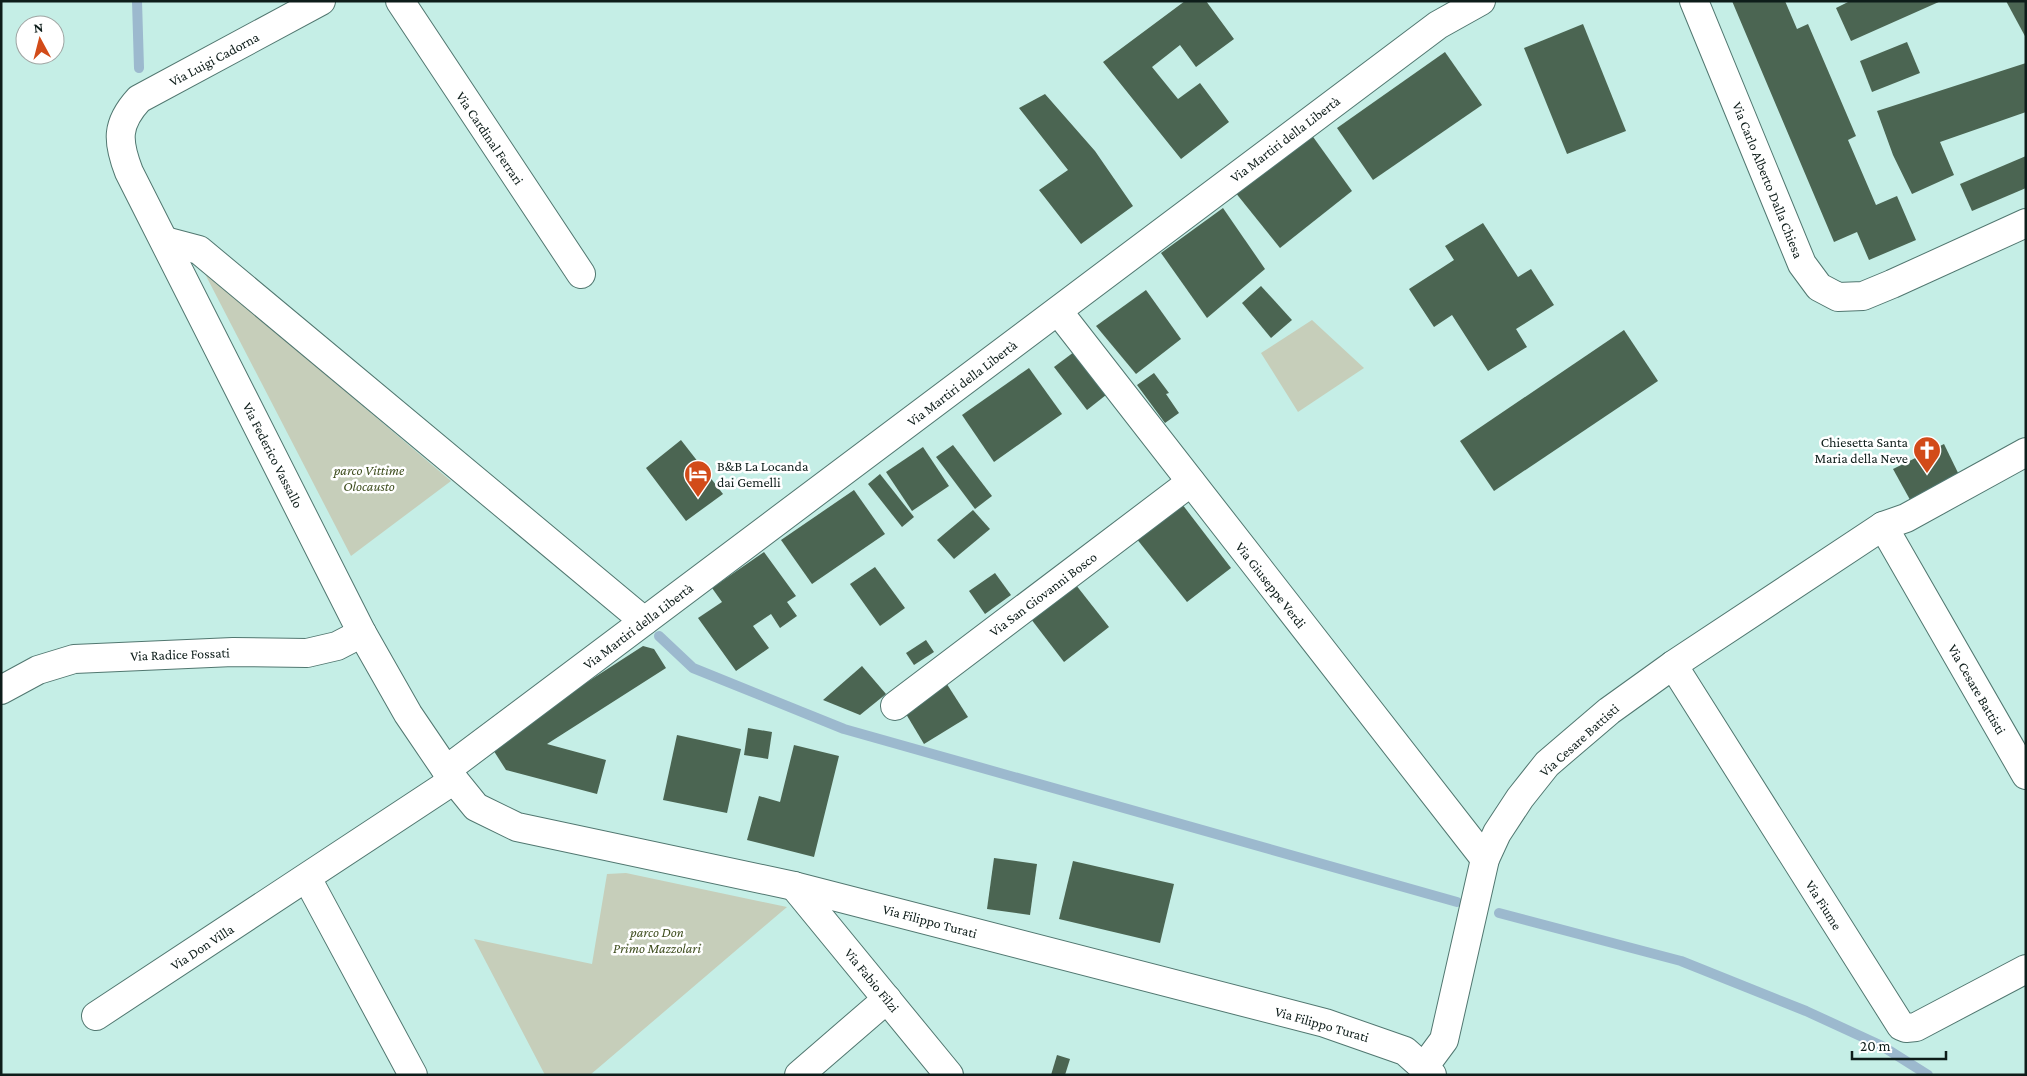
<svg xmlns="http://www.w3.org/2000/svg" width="2027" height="1076" font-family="'Crimson Pro',serif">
	<rect width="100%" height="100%" fill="#c5eee6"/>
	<g fill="#c6ceba">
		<path d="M203 270 451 481 351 556Z"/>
		<path d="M1312 320 1364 368 1298 412 1261 353Z"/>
		<path d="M626 873 787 907 590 1075H545L474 939 592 964 607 874Z"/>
	</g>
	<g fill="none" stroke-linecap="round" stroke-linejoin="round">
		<g stroke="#9cb9ce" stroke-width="10">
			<path d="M137 1 139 68"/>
			<path d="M659 636 693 668 844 729 1457 902"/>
			<path d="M1499 913 1681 961 1806 1011 1882 1046 1928 1075"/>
		</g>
	</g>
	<g fill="#4b6552">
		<path d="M1185 1H1206L1234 39 1196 67 1180 45 1152 67 1178 99 1200 83 1229 122 1181 159 1103 62Z"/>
		<path d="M1732 1H1785L1797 29 1808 24 1856 136 1848 140 1876 205 1897 196 1916 240 1869 260 1857 232 1834 242Z"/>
		<path d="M1850 1H1941L1851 41 1836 8Z"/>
		<path d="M2006 1H2026V38Z"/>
		<path d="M1583 24 1626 131 1567 154 1524 48Z"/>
		<path d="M1907 42 1920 73 1872 92 1860 61Z"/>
		<path d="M1445 52 1482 105 1373 180 1337 128Z"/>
		<path d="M2026 63V112L1940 142 1954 175 1912 194 1893 155 1877 111Z"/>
		<path d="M1045 94 1095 151 1133 206 1081 244 1039 190 1068 170 1019 108Z"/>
		<path d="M1311 134 1352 191 1280 248 1235 192Z"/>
		<path d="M2026 156V188L1972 211 1960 184Z"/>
		<path d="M1223 208 1265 269 1207 318 1161 253Z"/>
		<path d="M1483 223 1518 277 1531 269 1554 305 1516 329 1527 347 1488 371 1452 315 1434 327 1409 289 1454 260 1445 246Z"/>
		<path d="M1261 286 1292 320 1271 338 1242 303Z"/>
		<path d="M1146 290 1181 339 1136 374 1096 326Z"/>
		<path d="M1624 330 1658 381 1494 491 1460 441Z"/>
		<path d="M1074 352 1106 395 1087 410 1054 367Z"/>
		<path d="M1029 368 1062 414 994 462 962 415Z"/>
		<path d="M1154 373 1169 393 1166 394 1179 413 1165 423 1137 385Z"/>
		<path d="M681 440 723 494 686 521 646 468Z"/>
		<path d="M1944 444 1961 479 1914 507 1893 469Z"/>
		<path d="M953 445 992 496 975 509 936 457Z"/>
		<path d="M923 447 949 486 912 511 886 472Z"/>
		<path d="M880 474 914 517 902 527 868 484Z"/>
		<path d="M854 490 885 534 812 584 781 540Z"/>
		<path d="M1182 504 1231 568 1187 602 1136 538Z"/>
		<path d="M973 510 990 529 954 559 937 540Z"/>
		<path d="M764 552 796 596 787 602 797 616 780 628 771 614 753 626 769 648 736 671 698 618 722 602 712 588Z"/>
		<path d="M875 567 905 608 880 626 850 584Z"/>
		<path d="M995 573 1011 595 985 614 969 591Z"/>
		<path d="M1076 585 1109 627 1064 662 1031 619Z"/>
		<path d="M926 640 934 652 914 665 906 653Z"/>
		<path d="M643 646 654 649 666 668 547 744 606 760 597 794 506 770 490 745Z"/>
		<path d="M862 666 886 694 860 715 823 700Z"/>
		<path d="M943 678 968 717 924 744 900 704Z"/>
		<path d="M748 728 772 732 768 759 744 755Z"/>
		<path d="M677 735 741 749 727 813 663 800Z"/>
		<path d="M794 745 839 756 814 857 747 840 759 796 780 802Z"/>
		<path d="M994 858 1037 864 1030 915 987 909Z"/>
		<path d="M1073 861 1174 884 1160 943 1059 919Z"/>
		<path d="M1057 1055 1070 1059 1065 1075H1051Z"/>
	</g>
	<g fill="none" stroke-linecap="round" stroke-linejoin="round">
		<g stroke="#517770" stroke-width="30">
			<g id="minor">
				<path d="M321 1 139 99C116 124 117 141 129 172L362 633 408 714 446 770 476 807 517 827 794 886 1325 1023 1405 1051 1432 1075"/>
				<path d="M400 1 581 274"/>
				<path d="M1694 1 1802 264 1819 287 1838 297 1863 296 1892 284 2026 223"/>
				<path d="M165 241 199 250 644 621"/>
				<path d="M1058 311 1485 859"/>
				<path d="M1883 526 2026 775"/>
				<path d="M1673 665 1901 1026 1906 1028 1916 1027 2026 969"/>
				<path d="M1 690 38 670 74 659 233 652 307 653 337 646 362 633"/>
				<path d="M895 706 1191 482"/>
				<path d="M446 770 1438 25 1481 1"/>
				<path d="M307 878 413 1075"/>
				<path d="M794 886 949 1075"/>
				<path d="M96 1016 454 780"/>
				<path d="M1424 1067 1444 1040 1485 859 1497 833 1520 798 1547 764 1609 711 1673 665 1883 526 1906 518 2026 452"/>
				<path d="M799 1075 887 999"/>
			</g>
		</g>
		<use href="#minor" stroke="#fff" stroke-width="28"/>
	</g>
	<defs>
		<g id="church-pin" transform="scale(1.4375)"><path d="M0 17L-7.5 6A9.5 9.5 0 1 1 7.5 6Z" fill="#d24b19" stroke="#fff"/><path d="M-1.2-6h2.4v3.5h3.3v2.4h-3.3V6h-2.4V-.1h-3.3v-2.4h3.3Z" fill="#fff"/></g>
		<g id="hotel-pin" transform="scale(1.4375)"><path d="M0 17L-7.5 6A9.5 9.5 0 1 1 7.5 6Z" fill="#d24b19" stroke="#fff"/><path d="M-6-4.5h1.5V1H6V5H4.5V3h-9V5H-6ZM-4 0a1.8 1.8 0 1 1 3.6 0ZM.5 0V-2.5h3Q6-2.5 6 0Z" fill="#fff"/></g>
	</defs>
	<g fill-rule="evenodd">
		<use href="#church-pin" x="1927" y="450"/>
		<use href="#hotel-pin" x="698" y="474"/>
	</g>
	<g text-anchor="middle" stroke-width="5" stroke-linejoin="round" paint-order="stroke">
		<g font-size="14" fill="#0e1d1a" stroke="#fff">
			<text transform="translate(214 59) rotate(-28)" y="5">Via Luigi Cadorna</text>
			<text transform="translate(490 138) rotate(56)" y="5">Via Cardinal Ferrari</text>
			<text transform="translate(1285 139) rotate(-37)" y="5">Via Martiri della Libertà</text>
			<text transform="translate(1768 180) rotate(68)" y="5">Via Carlo Alberto Dalla Chiesa</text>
			<text transform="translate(962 383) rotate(-37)" y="5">Via Martiri della Libertà</text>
			<text transform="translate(273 455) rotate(63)" y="5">Via Federico Vassallo</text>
			<text transform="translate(1271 585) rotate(52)" y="5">Via Giuseppe Verdi</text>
			<text transform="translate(1043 594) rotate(-37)" y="5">Via San Giovanni Bosco</text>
			<text transform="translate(638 626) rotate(-37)" y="5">Via Martiri della Libertà</text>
			<text transform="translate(180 654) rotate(-2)" y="5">Via Radice Fossati</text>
			<text transform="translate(1977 689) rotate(60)" y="5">Via Cesare Battisti</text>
			<text transform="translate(1579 740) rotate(-42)" y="5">Via Cesare Battisti</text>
			<text transform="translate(1824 905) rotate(58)" y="5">Via Fiume</text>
			<text transform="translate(930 921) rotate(15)" y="5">Via Filippo Turati</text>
			<text transform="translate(202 947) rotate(-33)" y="5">Via Don Villa</text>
			<text transform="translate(872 980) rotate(51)" y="5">Via Fabio Filzi</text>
			<text transform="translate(1322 1024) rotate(16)" y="5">Via Filippo Turati</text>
		</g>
		<g font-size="14" fill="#0e1d1a" stroke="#fff" text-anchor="end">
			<text x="1908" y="447">Chiesetta Santa<tspan x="1908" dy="16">Maria della Neve</tspan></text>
			<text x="717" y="471" text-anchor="start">B&amp;B La Locanda<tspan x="717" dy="16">dai Gemelli</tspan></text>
		</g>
		<g font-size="14" font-style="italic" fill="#415021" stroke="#fff">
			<text x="369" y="475">parco Vittime<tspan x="369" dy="16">Olocausto</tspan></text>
			<text x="657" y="937">parco Don<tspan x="657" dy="16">Primo Mazzolari</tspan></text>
		</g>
	</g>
	<rect width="2027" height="1076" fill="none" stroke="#0e1d1a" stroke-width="5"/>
	<g transform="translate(40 40) rotate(353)"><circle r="24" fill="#ffffff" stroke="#9fa5a3"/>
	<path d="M0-4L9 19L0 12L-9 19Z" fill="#d24b19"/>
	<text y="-8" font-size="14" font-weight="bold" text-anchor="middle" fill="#0e1d1a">N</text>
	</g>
	<path d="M1852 1051v8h94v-8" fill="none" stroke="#0e1d1a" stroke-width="2.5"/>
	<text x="1860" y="1051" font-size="15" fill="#0e1d1a" stroke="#ffffff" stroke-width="4" paint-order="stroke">20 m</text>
</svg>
